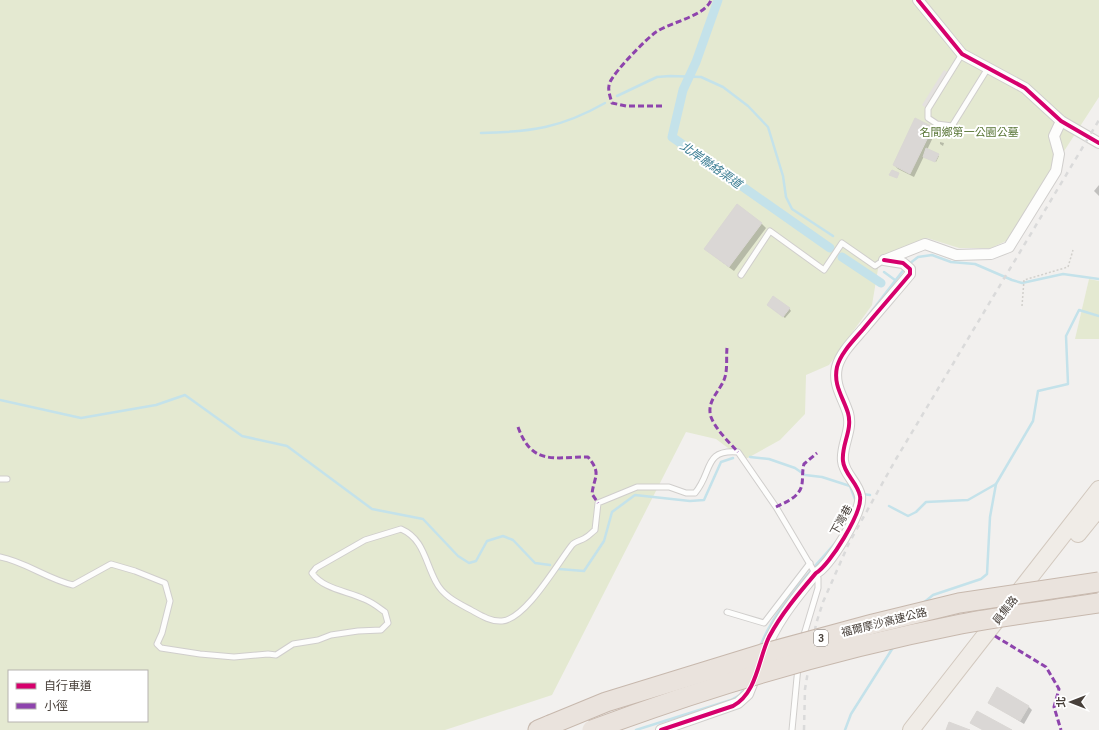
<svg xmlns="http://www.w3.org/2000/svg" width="1099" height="730" font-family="Roboto,'Noto Sans TC',sans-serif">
	<rect width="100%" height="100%" fill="#f2f0ee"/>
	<g fill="#e4e9d1" fill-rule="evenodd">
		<path d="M0 0H1099V97L1006 241 991 248H959L927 238 880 257 872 305 829 365 806 375 805 414 780 440 744 460 716 439 686 432 552 695 445 730H0ZM9 671H147V721H9Z"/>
		<path d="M1089 279 1099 281V339H1075Z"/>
	</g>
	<path fill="#e4e1df" d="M944 70 949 73 926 108 922 105Z"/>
	<g fill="#0003">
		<path d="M932 128 936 131 927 150 939 156 936 162 924 156 914 177 898 169 894 165Z"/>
		<path d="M940 142 944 143 943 146 940 144Z"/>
		<path d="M1099 185V196L1094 191Z"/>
		<path d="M761 223 766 228 734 271 710 253Z"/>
		<path d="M770 307 789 308 791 311 785 318Z"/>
		<path d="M989 702 1029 707 1032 710 1024 724Z"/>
	</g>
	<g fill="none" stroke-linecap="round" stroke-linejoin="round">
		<g stroke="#c4e2ea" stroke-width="2.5">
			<path d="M617 96 657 77 670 76 701 77 723 87 748 106 768 127 783 176 786 197 792 209 833 236"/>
			<path d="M481 133C531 132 561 128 605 103"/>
			<path d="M909 264 918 257 932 255 951 262 975 264 1012 280 1022 283 1063 274 1099 279"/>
			<path d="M884 272 895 280"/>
			<path d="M868 316 905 268"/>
			<path d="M0 400 81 418 156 405 185 395 242 436 287 446 372 509 423 519 458 556 469 563 476 561 487 541 503 536 513 540 535 563 550 565"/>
			<path d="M750 457 769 459 795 468 805 475 822 477 850 486"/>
			<path d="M848 481 855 499"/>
			<path d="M862 494 870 495"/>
			<path d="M889 506 908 516 916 512 926 502 968 500 996 484"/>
			<path d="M559 569 584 571 604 541 612 512 635 495 690 501 704 500 721 462 733 458"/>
			<path d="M922 604 933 595 981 579 987 574 990 517 996 484 1033 421 1038 391 1068 384 1066 336 1079 310 1099 316"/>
			<path d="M760 647C775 607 809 574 836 542"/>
			<path d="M636 730 731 700 740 695 745 686"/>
			<path d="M845 730 851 714 894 646"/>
		</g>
		<g stroke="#c4e2ea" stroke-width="9">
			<path d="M718 0 696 62 683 90 672 137 830 248"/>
			<path d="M842 257 881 283"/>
		</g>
	</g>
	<g fill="#dad7d5" stroke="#dad7d4">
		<path d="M915 118 933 127 910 174 893 165Z"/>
		<path d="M926 148 939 154 935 162 923 157Z"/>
		<path d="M892 170 899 173 897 178 889 175Z"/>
		<path d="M737 204 762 223 729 267 704 249Z"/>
		<path d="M773 296 790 308 783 317 767 305Z"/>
		<path d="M997 687 1029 706 1020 721 988 703Z"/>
		<path d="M977 711 1012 730H983L970 723Z"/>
		<path d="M949 722 970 730H946Z"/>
	</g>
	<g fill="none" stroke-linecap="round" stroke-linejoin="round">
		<g stroke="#d0cecc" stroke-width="7">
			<g id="service">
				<path d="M962 54 928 109V118L937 124 952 126 988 68"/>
				<path d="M741 275 770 231 824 270 842 243 875 266 884 260"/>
				<path d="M0 479H7"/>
				<path d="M0 557C26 562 47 579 73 585L111 564 135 571 165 583 170 601 162 633 157 644 161 648 200 654 234 657 268 654 276 655 293 644 318 640 331 635 358 631 381 630 388 623 385 612C378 607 372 602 364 599 347 591 323 589 312 573L316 568 365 540 401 529C424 539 425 562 436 582 443 596 458 603 471 610 480 615 491 622 502 621 526 619 557 564 572 545 575 541 581 541 585 538 589 536 591 533 595 530L598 503 637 487H669L686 493H695C713 472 703 449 738 452L776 507 818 578V588L803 638"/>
				<path d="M727 612 764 623 810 563"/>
				<path d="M792 730 798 667"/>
			</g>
		</g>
		<g stroke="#d0cecc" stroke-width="12">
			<g id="minor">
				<path d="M918 0 962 54 1025 88 1061 121 1099 143"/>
				<path d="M885 260 925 244 956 255 991 254 1009 247 1056 171 1059 154 1054 136 1061 121"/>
				<path d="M763 656C774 624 795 599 816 573 829 566 863 512 860 496 858 483 844 474 843 461 841 445 853 430 848 413 843 397 833 385 837 367 841 352 855 339 865 327 880 309 895 292 910 274V269L903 263 884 260"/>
				<path d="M661 730 738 703 748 694 756 674"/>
			</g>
		</g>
		<g stroke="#d2c8be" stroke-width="18">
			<g id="primary">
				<path d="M1078 534 1099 508"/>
				<path d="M911 730 1099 489"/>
			</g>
		</g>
		<g stroke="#c7b8ad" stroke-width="21">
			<path id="motorway" d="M538 730 550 725"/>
		</g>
		<path stroke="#d2d0cc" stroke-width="1.5" stroke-dasharray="2 2" stroke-linecap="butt" d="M1022 306 1024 280 1068 267 1073 250"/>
		<use href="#service" stroke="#fdfdfc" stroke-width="5"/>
		<use href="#minor" stroke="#fdfdfc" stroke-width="10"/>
		<use href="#primary" stroke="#f0ece7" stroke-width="16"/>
		<use href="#motorway" stroke="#eae3dd" stroke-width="19"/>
		<path stroke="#dadada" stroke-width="2.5" stroke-dasharray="5 5" stroke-linecap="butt" d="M804 730 805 689 816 624 823 602 849 543 896 459 1099 120"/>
		<g stroke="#c7b8ad" stroke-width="21" stroke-linecap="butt">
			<g id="motorway-bridge">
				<path d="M550 725 606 702 762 654 873 624 959 603 1099 582"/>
				<path d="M592 730C712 685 835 649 961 624 1007 615 1053 610 1099 603"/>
			</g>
		</g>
		<use href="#motorway-bridge" stroke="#eae3dd" stroke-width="19"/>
		<g stroke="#8e44ad" stroke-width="3" stroke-dasharray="6 3" stroke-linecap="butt">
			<path d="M662 106H626L612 103C610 96 607 89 610 82 615 71 646 39 656 32 671 22 705 16 711 0"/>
			<path d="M727 348C726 358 728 370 724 380 719 392 706 402 711 417 716 430 729 442 738 452"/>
			<path d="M518 427C532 466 554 457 588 457 602 474 594 476 592 494L598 503"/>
			<path d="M776 507C786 502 800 497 802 484 803 478 802 471 804 464L817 453"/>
			<path d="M995 636 1046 667 1059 689 1054 707 1061 730"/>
		</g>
		<g stroke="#fff" stroke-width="6">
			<g id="cycleway">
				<path d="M918 0 962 54 1025 88 1061 121 1099 143"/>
				<path d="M661 730 733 706C757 693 758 660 769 637 781 614 799 593 816 573 829 566 863 512 860 496 858 483 844 474 843 461 841 445 853 430 848 413 843 397 833 385 837 367 841 352 855 339 865 327 880 309 895 292 910 274V269L903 263 884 260"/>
			</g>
		</g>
		<use href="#cycleway" stroke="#d6006c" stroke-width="4"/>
	</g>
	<g text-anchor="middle" stroke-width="4" stroke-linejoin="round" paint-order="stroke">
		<rect fill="#fff" stroke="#7f7975" stroke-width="1" x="814" y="630" width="14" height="16" rx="3"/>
		<g font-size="10" font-weight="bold" fill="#48403a">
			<text x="821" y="642">3</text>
		</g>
		<g font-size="11" fill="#577434" stroke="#fff">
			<text x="969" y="136">名間鄉第一公園公墓</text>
		</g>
		<g font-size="11" fill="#48403a" stroke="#fff">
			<text transform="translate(841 520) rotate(-61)" y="4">下灣巷</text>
			<text transform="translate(1005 610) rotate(-52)" y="4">員集路</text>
			<text transform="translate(884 622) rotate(-14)" y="4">福爾摩沙高速公路</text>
		</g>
		<g font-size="12" font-style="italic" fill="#387b91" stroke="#fff">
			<text transform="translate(711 165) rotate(35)" y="4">北岸聯絡渠道</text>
		</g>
	</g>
	<rect x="8" y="670" width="140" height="52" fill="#ffffff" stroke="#b6b3b0"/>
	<rect x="16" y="683" width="20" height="6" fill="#d6006c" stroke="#b6b3b0"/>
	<text x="44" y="690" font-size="12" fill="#48403a">自行車道</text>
	<rect x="16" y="703" width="20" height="6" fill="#8e44ad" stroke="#b6b3b0"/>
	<text x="44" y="710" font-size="12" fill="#48403a">小徑</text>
	<g transform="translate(1071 702) rotate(270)" stroke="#ffffff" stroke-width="3" paint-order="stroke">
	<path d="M0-3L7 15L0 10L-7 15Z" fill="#48403a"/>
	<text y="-6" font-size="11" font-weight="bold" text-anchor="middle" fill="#48403a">北</text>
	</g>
</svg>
